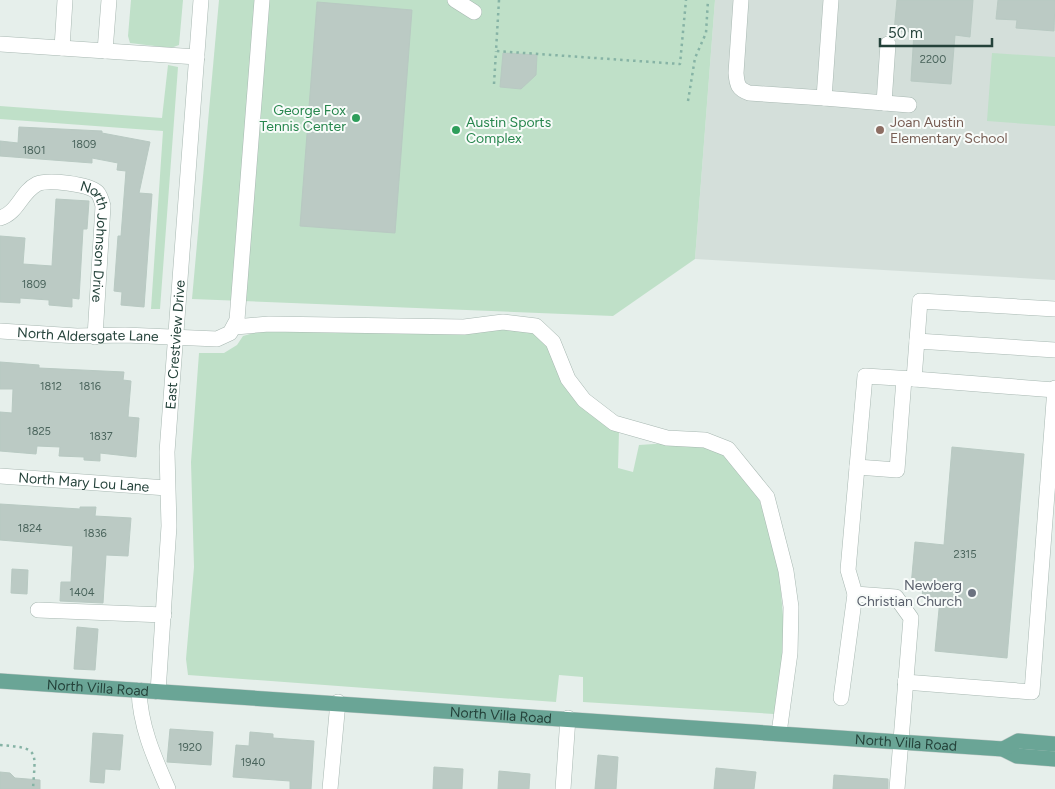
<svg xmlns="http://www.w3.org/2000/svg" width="1055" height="789" font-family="Figtree,sans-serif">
	<rect width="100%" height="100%" fill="#e6efeb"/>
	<path fill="#d4dfda" d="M715 0H1055V280L695 259Z"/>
	<g fill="#bfe0c8">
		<path d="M131 0H183L179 45 171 48 130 43 128 36Z"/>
		<path d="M219 0H715L695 259 613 316 192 299Z"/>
		<path d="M992 53 1055 57V126L987 121Z"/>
		<path d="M168 65 178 67 160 309H151L163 131 0 119V106L162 118Z"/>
		<path d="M503 326 529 329 550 343 566 383 619 431 618 468 633 472 639 445 669 443 717 448 755 486 778 559 786 650 774 714 583 702V677L559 675 556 702 188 675 186 659 194 567 191 462 199 353H224L237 345 243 336 270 328Z"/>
	</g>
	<g fill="#bbcac4" stroke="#b8c9c2">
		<path d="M897 0H973L970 37 955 35 951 84 911 81 914 32 894 31Z"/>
		<path d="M998 0H1055L1054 31 1016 28 1017 20 996 19Z"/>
		<path d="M317 2 412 10 395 233 300 226Z"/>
		<path d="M503 53 537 55 536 75 521 89 500 87Z"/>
		<path d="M19 127 102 131V133L150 142 139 193 152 194 144 307 121 305 122 292 114 291 118 236H121L126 171 117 170 118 163 92 158V163L0 156V141L18 143Z"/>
		<path d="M56 199 89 201 87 229H83L79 299 72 298V307L49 305V300L20 298V303L0 302V236L25 238 23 264 52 266Z"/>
		<path d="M0 362 39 365V368L124 372 123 380 131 381 128 417 139 418 136 457 100 453V461L84 460V457L59 456 60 447 37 446 36 454 0 451V412L12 413 13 389H0Z"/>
		<path d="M952 447 1024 454 1007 658 935 651 940 599 922 597 923 587 911 586 915 542 944 545Z"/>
		<path d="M0 504 80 509V507H96L95 516 131 518 128 556 106 555 103 603 60 601 61 582H71L73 546 0 540Z"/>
		<path d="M12 569 28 570 27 594 11 593Z"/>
		<path d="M77 627 98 629 95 670 74 669Z"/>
		<path d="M170 729 213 732 211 765 167 762Z"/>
		<path d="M250 732 273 734V738L314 741 311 789H290V781L233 777 236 745 249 746Z"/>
		<path d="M93 733 123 735 120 770 105 769 104 783 90 782Z"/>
		<path d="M598 755 618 757 616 789H595Z"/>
		<path d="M434 767 463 769 462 789H433Z"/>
		<path d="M716 768 756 772 754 789H714Z"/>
		<path d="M499 771 530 774 529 789H498Z"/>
		<path d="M0 772 10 773 15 778 40 780V789H0Z"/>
		<path d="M834 775 888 779V789H833Z"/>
	</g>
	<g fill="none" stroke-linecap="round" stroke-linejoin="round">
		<g stroke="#a8b8b2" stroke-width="16">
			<g id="minor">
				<path d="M455 0 474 12"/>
				<path d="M741 0 736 73C737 85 738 89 749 93L824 98 831 0"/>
				<path d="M0 44 197 57"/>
				<path d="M62 48 65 0"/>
				<path d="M105 51 109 0"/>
				<path d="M824 98 909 105"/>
				<path d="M884 103 888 44"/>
				<path id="s1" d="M0 218C18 213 21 192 37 184 48 179 88 184 97 192 100 195 102 202 103 206L95 337"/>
				<path d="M235 327 269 324 464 327 503 322 536 326 553 342 568 379 584 400 614 423 667 438 705 440 728 449 767 497 786 571 791 607 790 653 779 733"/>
				<path id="s2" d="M0 331 77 336 125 335 217 339 230 333 237 320 262 0"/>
				<path d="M917 341 1055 350"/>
				<path d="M914 379 1055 390"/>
				<path d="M857 467 897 470 904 379"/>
				<path id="s3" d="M0 476 167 488"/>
				<path d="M38 610 164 615"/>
				<path d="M905 682 1032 692 1055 388"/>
				<path d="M139 690C140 726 154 757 168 789"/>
				<path id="s4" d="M158 692 169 526 167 452 201 0"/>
				<path d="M841 698 855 594"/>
				<path d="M330 789 338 702"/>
				<path d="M563 789 568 718"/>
				<path d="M897 789 911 618 896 597 855 594 848 570 865 376 914 379 920 301 1055 309"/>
			</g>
		</g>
		<g stroke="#c2cac8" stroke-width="16">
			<g id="major">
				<path id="s5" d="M0 681 1003 749 1017 756 1055 759"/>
				<path d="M1003 749 1018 741 1055 744"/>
			</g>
		</g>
		<g stroke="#86b3a5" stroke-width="2.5" stroke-dasharray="2.5 4" stroke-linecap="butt">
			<path d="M499 0 496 51 680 64 686 0"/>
			<path d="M494 84 496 51"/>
			<path d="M688 101 695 58 706 33 708 0"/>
			<path d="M0 745C41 748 35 751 33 789"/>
		</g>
		<use href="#minor" stroke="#fff" stroke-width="15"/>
		<use href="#major" stroke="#6aa596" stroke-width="15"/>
	</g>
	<g fill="#2e9e5b" stroke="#f7fbf9" stroke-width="2">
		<circle cx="356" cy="118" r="5"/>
		<circle cx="456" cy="130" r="5"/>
	</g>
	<circle fill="#8d6e63" stroke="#f7fbf9" stroke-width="2" cx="880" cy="130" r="5"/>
	<circle fill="#6b7280" stroke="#f7fbf9" stroke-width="2" cx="972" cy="593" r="5"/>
	<g text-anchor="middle" stroke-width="4" stroke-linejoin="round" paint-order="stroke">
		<g font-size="11" fill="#4a645c">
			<text x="933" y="63">2200</text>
			<text x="84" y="148">1809</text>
			<text x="34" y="154">1801</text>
			<text x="34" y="288">1809</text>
			<text x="51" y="390">1812</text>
			<text x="90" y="390">1816</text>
			<text x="39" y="435">1825</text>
			<text x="101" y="440">1837</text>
			<text x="30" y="532">1824</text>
			<text x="95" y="537">1836</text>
			<text x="965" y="558">2315</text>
			<text x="82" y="596">1404</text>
			<text x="190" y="751">1920</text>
			<text x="253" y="766">1940</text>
		</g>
		<g font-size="14" fill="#27864d" stroke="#f7fbf9" text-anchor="end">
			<text x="346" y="115">George Fox<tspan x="346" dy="16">Tennis Center</tspan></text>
			<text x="466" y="127" text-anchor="start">Austin Sports<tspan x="466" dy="16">Complex</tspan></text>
		</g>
		<g font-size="14" fill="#785e54" stroke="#f7fbf9" text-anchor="start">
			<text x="890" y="127">Joan Austin<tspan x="890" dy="16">Elementary School</tspan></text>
		</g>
		<g font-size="14" fill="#24423a" stroke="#f7fbf9">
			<text dy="5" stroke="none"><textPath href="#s1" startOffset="160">North Johnson Drive</textPath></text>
			<text dy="5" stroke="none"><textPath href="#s2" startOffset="88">North Aldersgate Lane</textPath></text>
			<text dy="5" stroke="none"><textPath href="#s4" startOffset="348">East Crestview Drive</textPath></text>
			<text dy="5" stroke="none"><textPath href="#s3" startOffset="84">North Mary Lou Lane</textPath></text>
			<text dy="5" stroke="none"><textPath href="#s5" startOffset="98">North Villa Road</textPath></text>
			<text dy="5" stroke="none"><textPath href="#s5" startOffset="502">North Villa Road</textPath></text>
			<text dy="5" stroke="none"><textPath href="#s5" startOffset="908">North Villa Road</textPath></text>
		</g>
		<g font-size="14" fill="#5b616d" stroke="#f7fbf9" text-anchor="end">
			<text x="962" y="590">Newberg<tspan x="962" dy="16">Christian Church</tspan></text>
		</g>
	</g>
	<path d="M880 38v8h112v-8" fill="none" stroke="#24423a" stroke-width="2.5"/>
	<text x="888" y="38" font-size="15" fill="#24423a" stroke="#f7fbf9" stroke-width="4" paint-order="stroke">50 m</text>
</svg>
